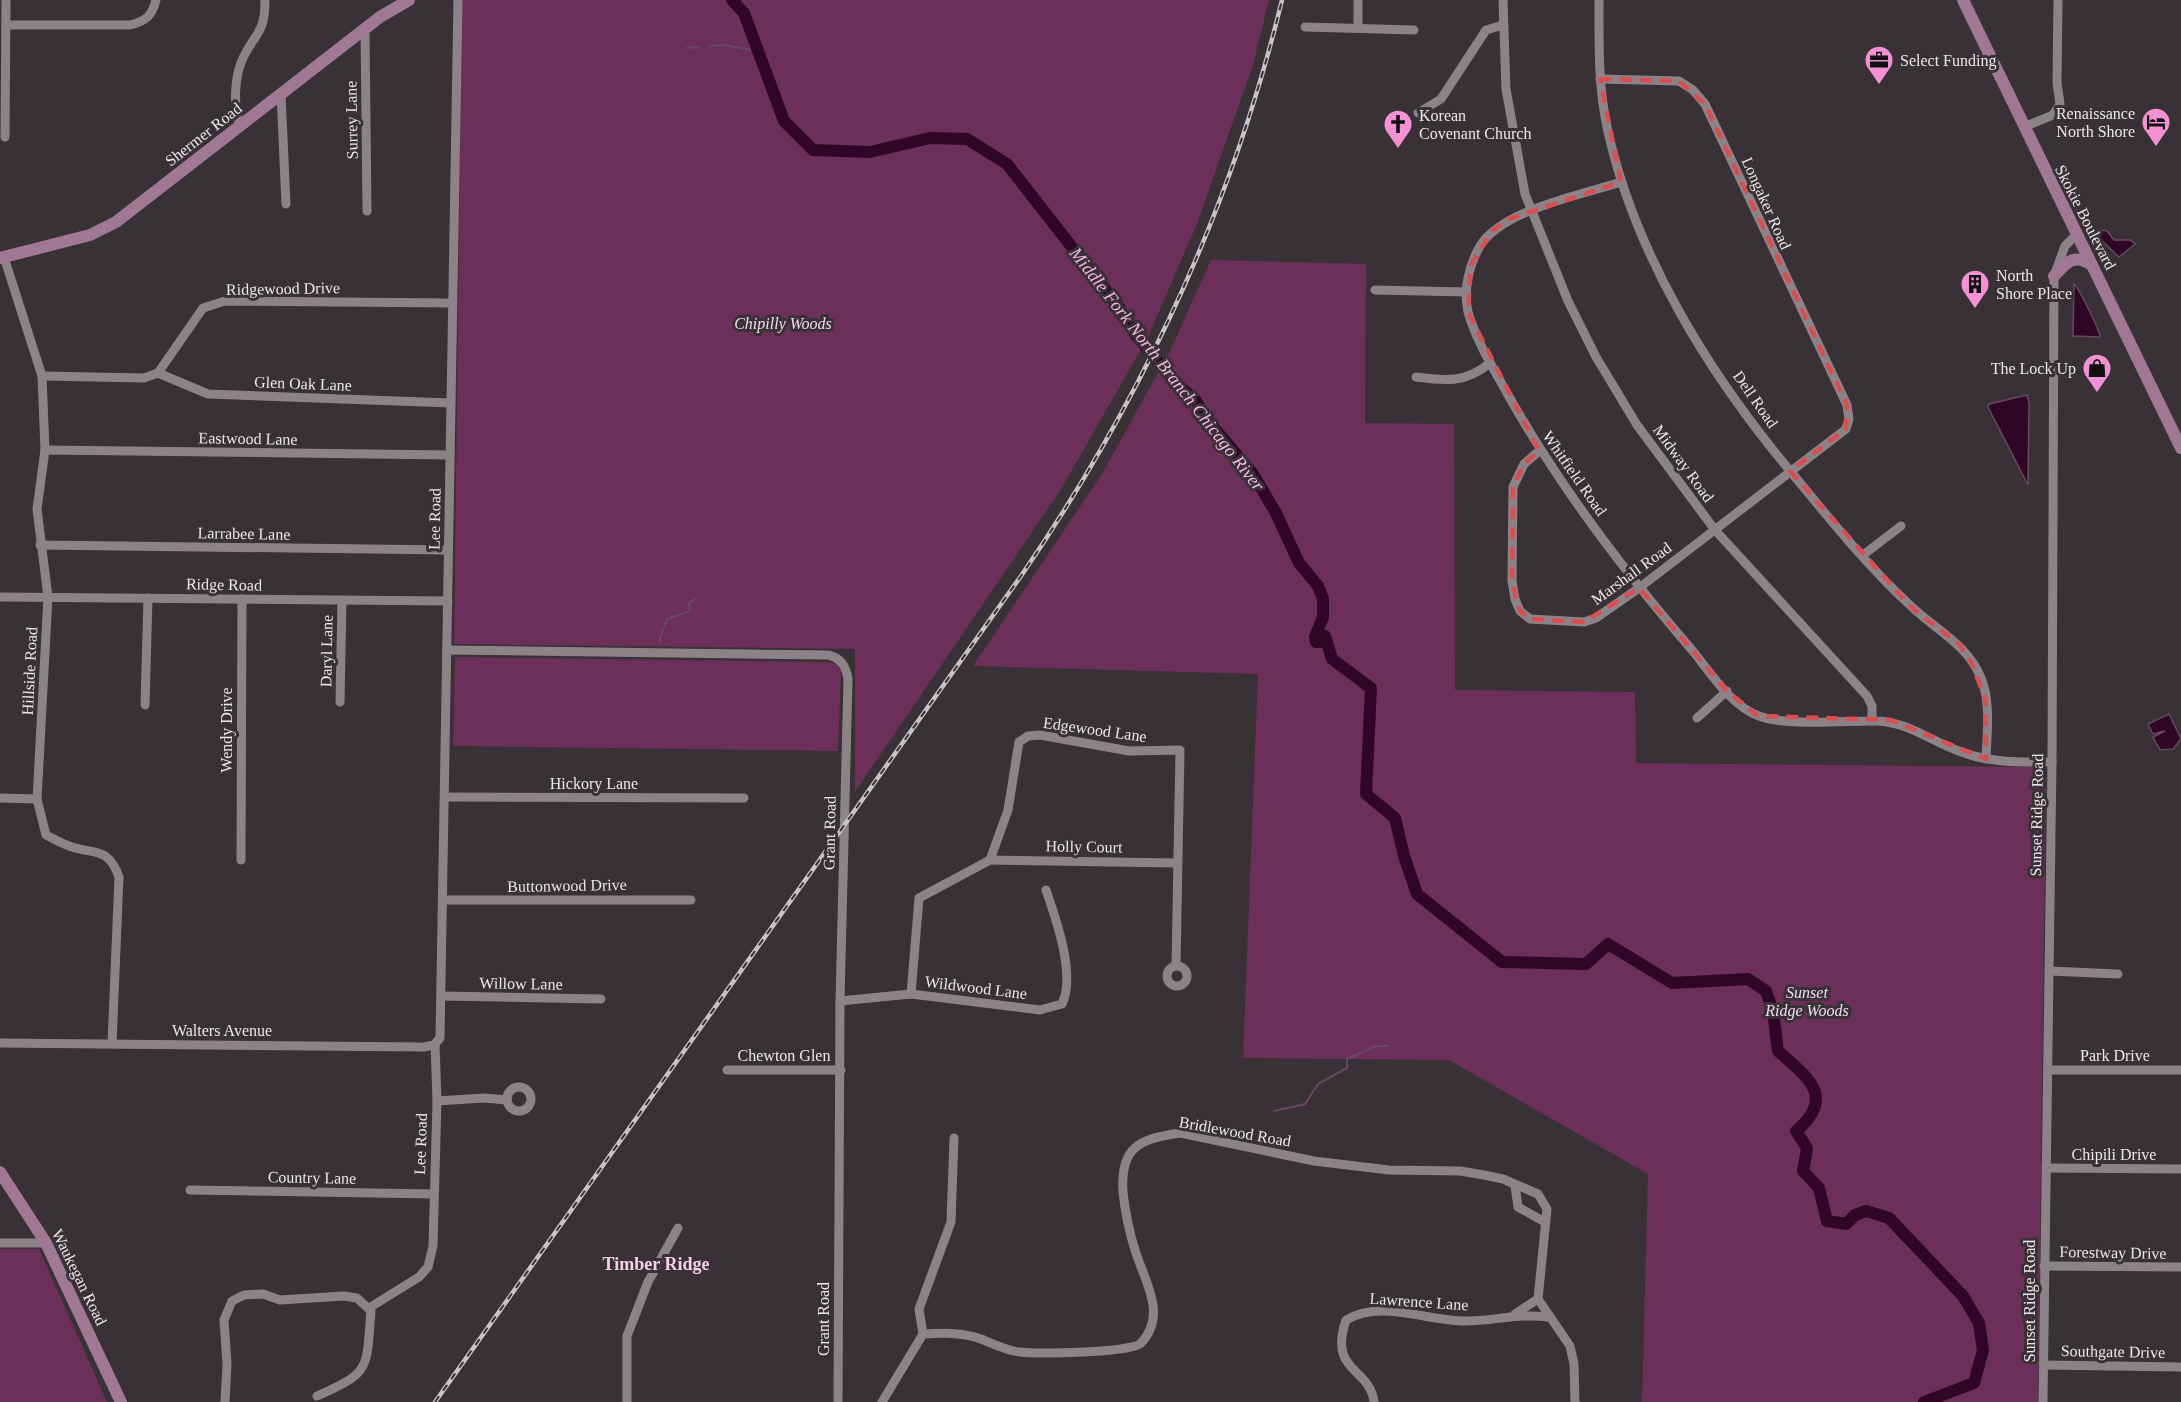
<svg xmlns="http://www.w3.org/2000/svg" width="2181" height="1402" font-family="Georgia,serif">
	<rect width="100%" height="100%" fill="#383135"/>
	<g fill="#6c2f5a">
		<path d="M462 0H1269L1253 65 1197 224 1148 337 1060 491 855 792V649L454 644Z"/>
		<path d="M1211 260 1366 264 1365 423 1454 424 1455 690 1635 692 1636 763 2036 767 2043 769 2046 777 2038 1402H1642L1648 1174 1449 1060 1243 1058 1258 674 973 666 1102 474 1170 351Z"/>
		<path d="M455 657 827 662 837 664 841 671 838 751 453 746Z"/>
		<path d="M0 1249H39L107 1402H0Z"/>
	</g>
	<g fill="#2f0625" stroke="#674960" stroke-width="1.5">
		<path d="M2102 230 2107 231 2114 240H2130L2135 244 2119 257 2097 236Z"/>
		<path d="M2074 284C2079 288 2100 331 2100 337L2073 336Z"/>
		<path d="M2027 395 2029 403 2028 485 1988 407 1989 404Z"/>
		<path d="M2169 714 2181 739 2173 749 2160 750 2153 737 2165 731 2153 734 2148 724Z"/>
	</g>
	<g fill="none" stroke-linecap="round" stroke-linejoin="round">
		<g stroke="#674960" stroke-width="2">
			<path d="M710 46 724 45 757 51"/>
			<path d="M686 48 699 47"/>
			<path d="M659 642 667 619 690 611 689 603 695 599"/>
			<path d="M1274 1111 1305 1104 1318 1084 1347 1068V1059L1376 1046H1388"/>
		</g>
		<path stroke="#2f0625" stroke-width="12" d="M732 0 744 13 784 121 813 150 870 152 930 138 967 139 1007 164 1118 306 1135 334 1179 386 1196 401 1204 416 1253 474 1276 513 1299 563 1318 586 1323 599V617L1315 637 1316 642H1321L1325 636 1332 659 1371 688 1366 794 1395 818 1404 856 1417 894 1502 962 1586 964 1608 944 1672 983 1748 979 1766 991 1773 1011 1778 1051C1807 1077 1837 1097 1796 1131L1807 1148 1803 1171 1819 1188 1827 1221 1846 1224 1855 1215 1866 1211 1889 1218 1963 1296 1979 1323 1983 1350 1974 1383 1924 1402"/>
		<g stroke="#8c8389" stroke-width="9">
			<path d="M1503 0 1506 89 1525 194 1568 301 1596 357 1637 425 1715 530 1867 696 1872 706V721C1908 720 1930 742 1964 753 1992 763 2022 762 2052 762"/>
			<path d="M1599 0C1599 43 1598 85 1607 127 1634 253 1709 374 1791 472 1829 518 1868 567 1912 607 1936 630 1968 645 1981 678 1991 702 1987 733 1986 759"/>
			<path d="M6 25H130C146 21 152 16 156 0"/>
			<path d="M1305 27 1414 30"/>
			<path d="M1358 28V0"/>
			<path d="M365 29 367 211"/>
			<path d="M281 94 286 204"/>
			<path d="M1418 113 1441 99 1486 30 1503 25"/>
			<path d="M240 126C233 107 234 75 244 56 257 31 265 32 265 0"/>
			<path d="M2024 127 2053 115 2060 104 2057 83 2058 0"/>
			<path d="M5 137 6 0"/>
			<path d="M1621 182C1581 195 1502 210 1480 246 1469 265 1463 290 1468 312 1476 340 1493 368 1507 393 1559 486 1623 570 1692 650 1710 672 1731 706 1759 716 1785 726 1843 721 1872 721"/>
			<path d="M4 257 42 376 45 450 37 509 48 597 37 799 46 835C54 839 61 843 69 846 94 855 108 846 119 877L112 1044"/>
			<path d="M1375 290 1466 292"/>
			<path d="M158 373 208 394 451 403"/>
			<path d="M42 376 144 378 158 373 203 308 225 301 453 303"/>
			<path d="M1416 377C1446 381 1466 383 1490 363"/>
			<path d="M45 450 450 455"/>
			<path d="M1539 451 1524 464 1513 487 1512 581 1515 599 1520 611 1530 619 1584 622 1596 618 1639 588 1846 429 1849 419 1847 405 1705 104 1693 90 1679 81 1600 79"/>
			<path d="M40 545 448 550"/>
			<path d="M1863 555 1901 526"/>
			<path d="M0 597 448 601"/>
			<path d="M447 650 828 655C841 658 846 666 848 679L840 1001 838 1402"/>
			<path d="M340 702 342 600"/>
			<path d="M145 705 148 598"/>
			<path d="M1697 718 1727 691"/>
			<path d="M445 797 744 798"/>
			<path d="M0 798 37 799"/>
			<path d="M241 860 242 599"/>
			<path d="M990 860 1177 863"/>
			<path d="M444 900H691"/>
			<circle cx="1177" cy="976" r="10"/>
			<path d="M2050 971 2118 974"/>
			<path d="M911 994 919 898 990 860 1008 810 1019 742 1028 736 1040 735 1129 751 1180 750 1176 966"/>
			<path d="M441 996 601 999"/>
			<path d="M840 1001 911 994 1040 1010 1062 1004C1076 975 1056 919 1046 890"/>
			<path d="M0 1043 424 1047 434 1045 440 1038 458 0"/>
			<path d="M727 1070H841"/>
			<path d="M2048 1070H2181"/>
			<circle cx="519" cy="1099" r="12"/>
			<path d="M437 1101 484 1098 507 1100"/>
			<path d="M2046 1168 2181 1169"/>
			<path d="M1515 1186 1518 1207 1545 1222"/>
			<path d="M190 1190 434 1194"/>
			<path d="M0 1243H46"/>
			<path d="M2044 1266 2181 1267"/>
			<path d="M369 1308 419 1277 428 1267 433 1246 437 1101 435 1044"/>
			<path d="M1515 1314 1538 1299"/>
			<path d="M923 1334 919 1309 951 1222 954 1138"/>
			<path d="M2044 1365 2181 1367"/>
			<path d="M225 1402 227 1364 224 1320 232 1301 244 1295 263 1294 280 1300 344 1296 357 1298 371 1311C366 1369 372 1372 317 1396"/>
			<path d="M627 1402V1336L648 1282 678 1228"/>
			<path d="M882 1402 923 1334C942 1333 962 1332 981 1339 993 1344 1007 1351 1020 1352 1037 1354 1132 1353 1141 1343 1168 1315 1144 1280 1135 1250 1129 1231 1125 1211 1123 1192 1120 1147 1139 1139 1180 1133L1314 1161 1389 1170 1460 1171 1484 1175 1503 1179 1538 1194 1547 1209 1538 1299 1570 1346 1574 1364 1575 1402"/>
			<path d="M1374 1402C1370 1367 1328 1373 1346 1320 1381 1299 1426 1321 1465 1321 1494 1321 1519 1313 1548 1317"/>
			<path d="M2043 1402 2052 762 2054 276 2065 246 2077 234"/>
		</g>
		<g stroke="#a07893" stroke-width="12">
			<path d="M1963 0 2181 448"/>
			<path d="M0 258 90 235 116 222 380 17 409 0"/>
			<path d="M2054 276C2067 262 2074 253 2092 265"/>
			<path d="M0 1172 46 1243 121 1402"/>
		</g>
		<g stroke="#c9c3c6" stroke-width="4.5">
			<path id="rail" d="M435 1402 1021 576C1141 401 1232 207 1282 0"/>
		</g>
		<use href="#rail" stroke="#383135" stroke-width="2" stroke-dasharray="7" stroke-linecap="butt"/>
	</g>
	<path fill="none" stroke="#da4e4f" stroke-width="4.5" stroke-dasharray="12 8" stroke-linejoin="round" d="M1600 79 1679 81 1705 104 1847 405 1846 429 1790 471 1912 608 1959 644 1971 662 1985 698 1986 759 1891 720 1758 716 1727 691 1639 588 1584 622 1530 619 1520 611 1512 581 1513 487 1524 464 1539 451 1468 312 1471 265 1492 231 1509 219 1621 182Z"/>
	<defs>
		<g id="office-pin" transform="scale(1.5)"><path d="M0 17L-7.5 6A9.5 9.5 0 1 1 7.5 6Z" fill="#f491d4" stroke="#383135"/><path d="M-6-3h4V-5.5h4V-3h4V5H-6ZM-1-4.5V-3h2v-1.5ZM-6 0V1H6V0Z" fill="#111"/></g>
		<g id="hotel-pin" transform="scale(1.5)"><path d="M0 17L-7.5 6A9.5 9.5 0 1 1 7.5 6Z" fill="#f491d4" stroke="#383135"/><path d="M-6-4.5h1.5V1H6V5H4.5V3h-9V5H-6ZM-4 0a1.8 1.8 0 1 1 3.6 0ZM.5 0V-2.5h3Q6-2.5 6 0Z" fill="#111"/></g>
		<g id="church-pin" transform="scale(1.5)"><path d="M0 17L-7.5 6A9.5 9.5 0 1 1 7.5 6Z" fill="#f491d4" stroke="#383135"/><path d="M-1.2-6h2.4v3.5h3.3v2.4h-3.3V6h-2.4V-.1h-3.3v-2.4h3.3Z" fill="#111"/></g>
		<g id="building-pin" transform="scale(1.5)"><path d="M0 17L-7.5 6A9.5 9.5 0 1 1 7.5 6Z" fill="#f491d4" stroke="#383135"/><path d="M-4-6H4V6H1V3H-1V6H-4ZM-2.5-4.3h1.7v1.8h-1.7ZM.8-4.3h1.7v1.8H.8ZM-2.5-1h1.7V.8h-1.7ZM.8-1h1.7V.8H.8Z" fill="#111"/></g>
		<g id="shop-pin" transform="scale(1.5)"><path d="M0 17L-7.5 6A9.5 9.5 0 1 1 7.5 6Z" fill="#f491d4" stroke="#383135"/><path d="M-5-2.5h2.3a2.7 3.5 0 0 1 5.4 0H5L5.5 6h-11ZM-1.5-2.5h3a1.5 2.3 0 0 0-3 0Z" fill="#111"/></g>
	</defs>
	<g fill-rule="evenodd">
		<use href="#office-pin" x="1879" y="60"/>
		<use href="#hotel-pin" x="2156" y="122"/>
		<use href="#church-pin" x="1398" y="124"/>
		<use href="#building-pin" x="1975" y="284"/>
		<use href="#shop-pin" x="2097" y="368"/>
	</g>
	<g text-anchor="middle" stroke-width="6" stroke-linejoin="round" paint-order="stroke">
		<g font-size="16" fill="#ebe6e9" stroke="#383135" text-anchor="start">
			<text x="1900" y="66">Select Funding</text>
			<text x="2135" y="119" text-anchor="end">Renaissance<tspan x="2135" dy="18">North Shore</tspan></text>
			<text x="1419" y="121">Korean<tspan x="1419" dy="18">Covenant Church</tspan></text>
			<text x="1996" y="281">North<tspan x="1996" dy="18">Shore Place</tspan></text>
			<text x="2076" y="374" text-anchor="end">The Lock Up</text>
		</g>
		<g font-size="16" fill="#ebe6e9" stroke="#383135">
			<text transform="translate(351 120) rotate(-91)" y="6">Surrey Lane</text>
			<text transform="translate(203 134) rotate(-38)" y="6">Shermer Road</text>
			<text transform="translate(1767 203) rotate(66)" y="6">Longaker Road</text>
			<text transform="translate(2086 217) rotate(63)" y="6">Skokie Boulevard</text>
			<text transform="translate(283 288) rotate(-1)" y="6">Ridgewood Drive</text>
			<text transform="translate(303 383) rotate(2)" y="6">Glen Oak Lane</text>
			<text transform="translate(1756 399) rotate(55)" y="6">Dell Road</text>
			<text transform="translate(248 438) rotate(1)" y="6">Eastwood Lane</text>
			<text transform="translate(1684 463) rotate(54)" y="6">Midway Road</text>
			<text transform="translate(1575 473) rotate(55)" y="6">Whitfield Road</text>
			<text transform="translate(434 519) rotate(-89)" y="6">Lee Road</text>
			<text transform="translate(244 533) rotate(1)" y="6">Larrabee Lane</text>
			<text transform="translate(1631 573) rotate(-36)" y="6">Marshall Road</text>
			<text transform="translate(224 584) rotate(1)" y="6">Ridge Road</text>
			<text transform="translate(326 651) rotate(-89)" y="6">Daryl Lane</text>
			<text transform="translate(29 671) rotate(-87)" y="6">Hillside Road</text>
			<text transform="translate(1095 729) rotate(8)" y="6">Edgewood Lane</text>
			<text transform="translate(226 730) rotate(-90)" y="6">Wendy Drive</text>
			<text x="594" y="789">Hickory Lane</text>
			<text transform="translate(2036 815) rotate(-89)" y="6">Sunset Ridge Road</text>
			<text transform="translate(829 833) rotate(-89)" y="6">Grant Road</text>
			<text transform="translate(1084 846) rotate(1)" y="6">Holly Court</text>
			<text transform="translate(567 885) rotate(-1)" y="6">Buttonwood Drive</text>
			<text transform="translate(521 983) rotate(1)" y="6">Willow Lane</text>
			<text transform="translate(976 987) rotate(7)" y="6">Wildwood Lane</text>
			<text x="222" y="1036">Walters Avenue</text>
			<text x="784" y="1061">Chewton Glen</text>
			<text x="2115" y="1061">Park Drive</text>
			<text transform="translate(1235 1131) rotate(10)" y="6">Bridlewood Road</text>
			<text transform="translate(420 1144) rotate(-88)" y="6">Lee Road</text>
			<text x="2114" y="1160">Chipili Drive</text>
			<text transform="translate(312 1177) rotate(1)" y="6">Country Lane</text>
			<text transform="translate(2113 1252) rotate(1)" y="6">Forestway Drive</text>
			<text transform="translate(80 1277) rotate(64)" y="6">Waukegan Road</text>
			<text transform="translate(1419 1301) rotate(4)" y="6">Lawrence Lane</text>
			<text transform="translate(2029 1301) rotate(-90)" y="6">Sunset Ridge Road</text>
			<text transform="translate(823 1319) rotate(-90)" y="6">Grant Road</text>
			<text transform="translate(2113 1351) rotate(1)" y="6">Southgate Drive</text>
		</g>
		<g font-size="16" font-style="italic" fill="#f2dbea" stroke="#383135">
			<text x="783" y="329">Chipilly Woods</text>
			<text x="1807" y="998">Sunset<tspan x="1807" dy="18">Ridge Woods</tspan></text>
		</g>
		<g font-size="18" font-style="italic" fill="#fab7e3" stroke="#383135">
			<text transform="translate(1167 369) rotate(52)" y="6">Middle Fork North Branch Chicago River</text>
		</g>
		<g font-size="18" font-weight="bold" fill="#f9cee9" stroke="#383135">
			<text x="656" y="1270">Timber Ridge</text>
		</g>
	</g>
</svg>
